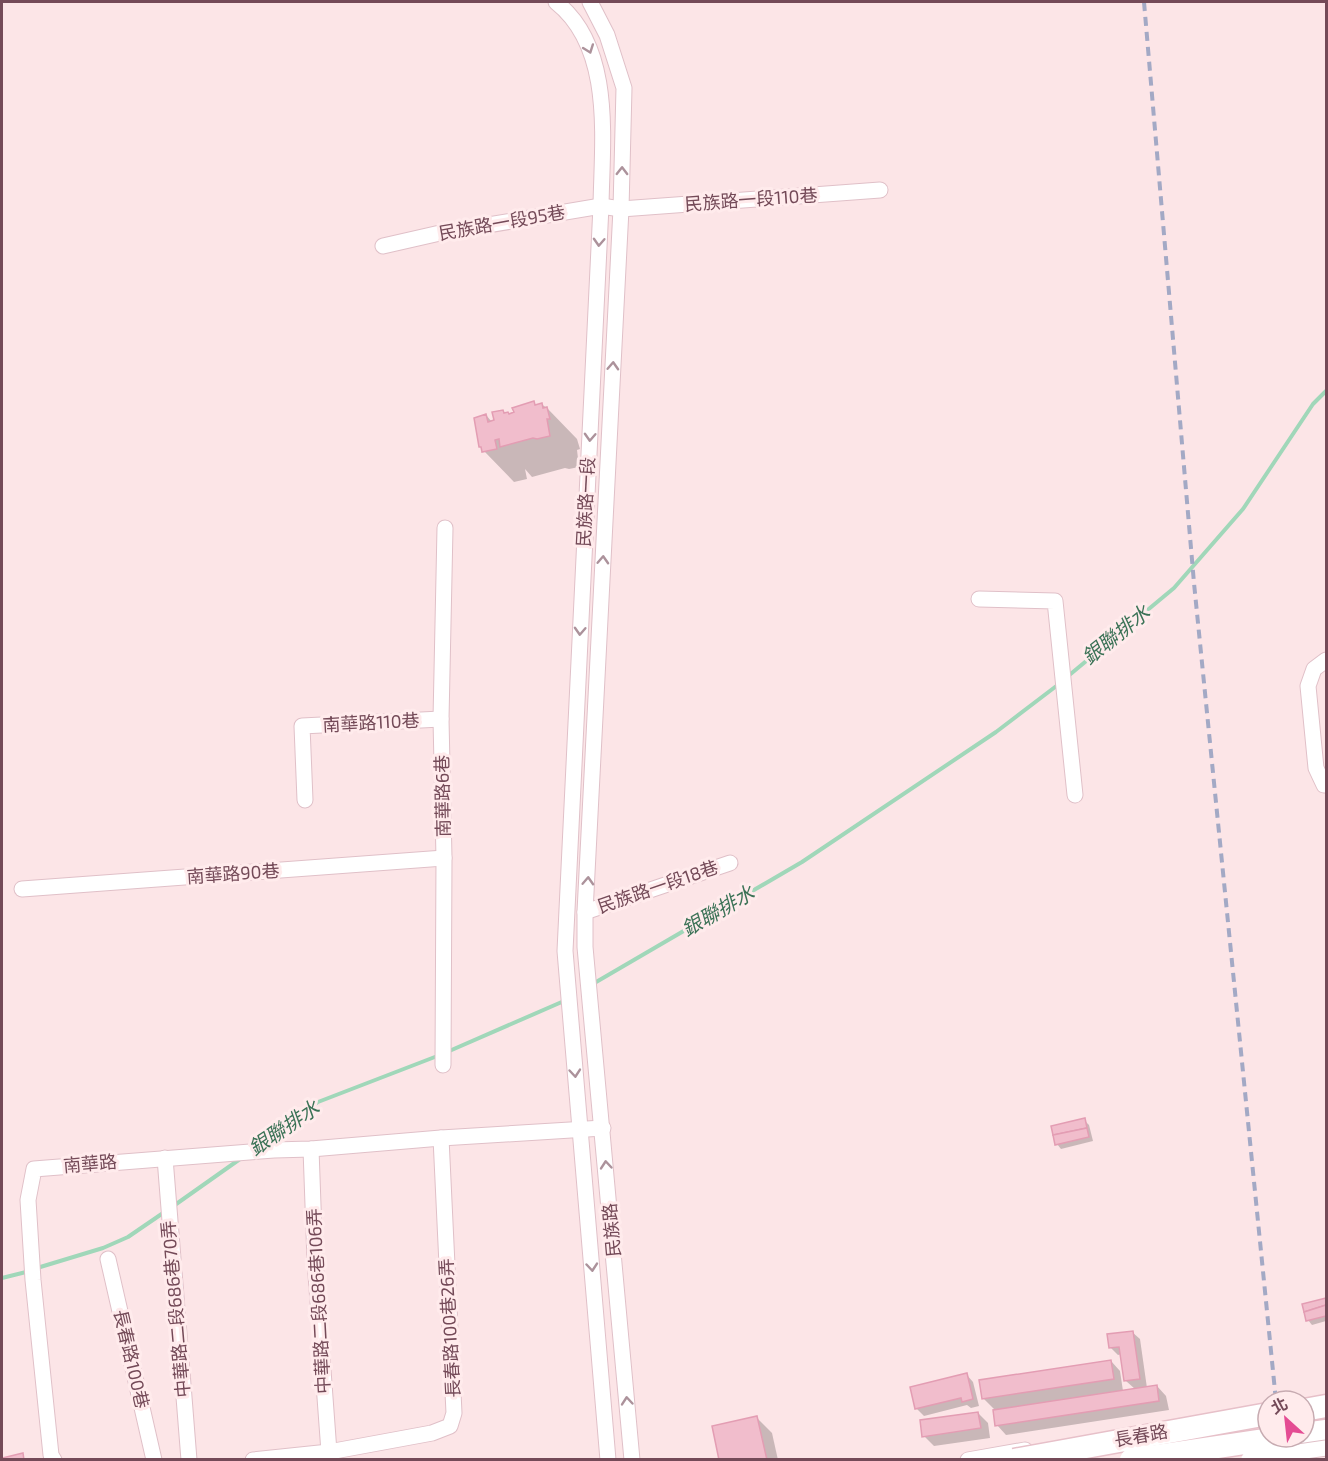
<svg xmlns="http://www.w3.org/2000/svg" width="1328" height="1461" font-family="'Exo 2','Noto Sans TC',sans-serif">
	<rect width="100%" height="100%" fill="#fce5e7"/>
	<g fill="#0003">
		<path d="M533 403 536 406 541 404 547 408 577 439 580 449 577 450 579 467 569 469 565 468 532 477 525 469 527 479 514 482 484 451 486 415 492 422 503 412 509 415Z"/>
		<path d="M1084 1120 1089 1125 1093 1141 1061 1149 1057 1144Z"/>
		<path d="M1326 1299V1321L1312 1325 1308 1320 1304 1305Z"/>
		<path d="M1132 1332 1140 1339 1147 1388 1157 1386 1166 1396 1169 1410 1006 1435 997 1425 994 1409 983 1398 1111 1361 1120 1371 1123 1391 1135 1389 1126 1381 1122 1354 1118 1355 1111 1348Z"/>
		<path d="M966 1374 973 1382 979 1406 971 1408 967 1405 924 1416 916 1408Z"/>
		<path d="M978 1413 988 1423 990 1438 934 1446 924 1436Z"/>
		<path d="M757 1418 772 1433 778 1460H721Z"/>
	</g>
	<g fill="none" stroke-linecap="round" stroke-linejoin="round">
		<g stroke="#a0d7b9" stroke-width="4">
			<path d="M1067 677 1174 588 1243 509 1313 404 1326 391"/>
			<path d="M591 985 802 862 996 732 1059 684"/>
			<path d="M447 1052 564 1001"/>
			<path d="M258 1146 318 1102 440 1055"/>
			<path d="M172 1207 240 1159"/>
			<path d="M37 1268 103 1248 128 1237 166 1211"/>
			<path d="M2 1278 30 1271"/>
		</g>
	</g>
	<g fill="#f1bdcc" stroke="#e39db3" stroke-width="1.5">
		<path d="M534 401 535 405 542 403 543 408 547 407 550 419H547L550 436 537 439 533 438 500 447 499 439 495 440 497 449 482 452 481 447H479L474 418 486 414 488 422 494 420 492 412 503 410 504 413 508 412 509 414 514 412 512 408Z"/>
		<path d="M1085 1118 1087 1128 1053 1135 1051 1126Z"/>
		<path d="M1087 1128 1089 1137 1055 1145 1053 1135Z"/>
		<path d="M1326 1298V1305L1304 1312 1302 1304Z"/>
		<path d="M1326 1305V1316L1306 1321 1304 1312Z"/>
		<path d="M1133 1331 1140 1379 1124 1381 1119 1347 1109 1348 1107 1334Z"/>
		<path d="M1111 1360 1114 1379 982 1399 979 1380Z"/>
		<path d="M967 1373 973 1399 962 1402 961 1398 915 1409 910 1387Z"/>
		<path d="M1157 1385 1159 1401 995 1426 993 1410Z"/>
		<path d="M978 1412 981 1428 922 1437 920 1420Z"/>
		<path d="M757 1416 767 1460H719L712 1426Z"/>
		<path d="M23 1453 24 1460H2V1458Z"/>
	</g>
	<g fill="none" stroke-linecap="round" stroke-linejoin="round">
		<g stroke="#e0c0c8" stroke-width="17">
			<g id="street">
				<path d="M556 2C614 48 602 140 601 206L565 951 608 1460"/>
				<path d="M590 2 607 35 624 88 621 209 585 912V947L632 1460"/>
				<path d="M383 246 440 233 601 206 621 209 880 190"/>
				<path d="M979 599 1055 601 1075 795"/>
				<path d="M1326 660 1314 669 1308 686 1316 768 1324 785H1326"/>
				<path d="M305 800 302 726 441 719"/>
				<path d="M22 889 444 858"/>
				<path d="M585 912 730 863"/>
				<path d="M443 1065 444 858 441 719 445 528"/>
				<path d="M311 1149 315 1261 329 1452"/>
				<path d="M165 1158 189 1460"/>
				<path d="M108 1259 154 1460"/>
				<path d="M54 1460 51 1455 33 1280 28 1200 34 1169 274 1150 311 1149 441 1138 603 1128"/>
				<path d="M253 1460 329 1452 432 1433 450 1426 454 1413 441 1138"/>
				<path d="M968 1460 1025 1450"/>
			</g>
		</g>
		<g stroke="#e7c0c9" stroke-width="25">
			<g id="secondary">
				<path d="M1304 1410 1326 1406"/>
				<path d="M1304 1434 1326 1431"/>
			</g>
		</g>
		<use href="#street" stroke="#fff" stroke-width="15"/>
		<use href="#secondary" stroke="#fff" stroke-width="22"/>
		<g stroke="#a3a9c5" stroke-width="4" stroke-dasharray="9 6" stroke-linecap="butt">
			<path d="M1144 2 1194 583 1276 1401"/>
			<path d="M1280 1437 1282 1460"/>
		</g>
		<g stroke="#e0c0c8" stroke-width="17" stroke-linecap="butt">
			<path id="street-bridge" d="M1249 1459 1326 1448"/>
		</g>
		<g stroke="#e7c0c9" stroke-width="25" stroke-linecap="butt">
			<g id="secondary-bridge">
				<path d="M1014 1460 1268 1414"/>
				<path d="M1131 1460 1285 1437"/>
			</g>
		</g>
		<use href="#street-bridge" stroke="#fff" stroke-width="15"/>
		<use href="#secondary-bridge" stroke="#fff" stroke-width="22"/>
	</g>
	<defs><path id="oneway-chevron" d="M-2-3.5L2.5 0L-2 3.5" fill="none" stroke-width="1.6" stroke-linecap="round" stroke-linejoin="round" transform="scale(1.5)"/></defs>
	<g stroke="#ac929b">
		<use href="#oneway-chevron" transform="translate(589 49) rotate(70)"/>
		<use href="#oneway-chevron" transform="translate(622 171) rotate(-89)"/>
		<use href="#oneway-chevron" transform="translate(599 242) rotate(93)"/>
		<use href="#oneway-chevron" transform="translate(613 366) rotate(-87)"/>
		<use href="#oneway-chevron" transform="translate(590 437) rotate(93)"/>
		<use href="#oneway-chevron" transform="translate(603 560) rotate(-87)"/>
		<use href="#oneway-chevron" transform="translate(580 631) rotate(93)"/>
		<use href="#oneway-chevron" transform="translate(588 881) rotate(-87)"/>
		<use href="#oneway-chevron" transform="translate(575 1073) rotate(85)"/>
		<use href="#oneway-chevron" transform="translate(606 1165) rotate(-95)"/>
		<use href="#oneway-chevron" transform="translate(592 1267) rotate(85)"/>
		<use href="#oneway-chevron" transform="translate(627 1401) rotate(-95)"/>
	</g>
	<g text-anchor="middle" stroke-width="6" stroke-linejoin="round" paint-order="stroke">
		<g font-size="18" fill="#744a58" stroke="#ffebec">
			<text transform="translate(751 200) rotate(-4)" y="6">民族路一段110巷</text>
			<text transform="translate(502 223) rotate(-10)" y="6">民族路一段95巷</text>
			<text transform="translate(586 502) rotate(-87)" y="6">民族路一段</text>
			<text transform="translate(371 723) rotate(-3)" y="6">南華路110巷</text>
			<text transform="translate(443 796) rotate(-91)" y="6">南華路6巷</text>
			<text transform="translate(233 874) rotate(-4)" y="6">南華路90巷</text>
			<text transform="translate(658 887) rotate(-19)" y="6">民族路一段18巷</text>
			<text transform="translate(90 1164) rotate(-5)" y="6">南華路</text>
			<text transform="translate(612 1230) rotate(-95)" y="6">民族路</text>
			<text transform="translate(319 1301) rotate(-93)" y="6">中華路二段686巷106弄</text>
			<text transform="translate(176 1309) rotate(-95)" y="6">中華路二段686巷70弄</text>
			<text transform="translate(450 1328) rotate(-93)" y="6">長春路100巷26弄</text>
			<text transform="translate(131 1359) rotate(77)" y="6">長春路100巷</text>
			<text transform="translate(1141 1436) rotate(-10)" y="6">長春路</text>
		</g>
		<g font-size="20" font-style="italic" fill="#3b7256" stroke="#ffebec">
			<text transform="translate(1116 635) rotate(-39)" y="7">銀聯排水</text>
			<text transform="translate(718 911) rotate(-30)" y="7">銀聯排水</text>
			<text transform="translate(284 1128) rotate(-34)" y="7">銀聯排水</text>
		</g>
	</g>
	<rect width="1328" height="1461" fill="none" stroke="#744a58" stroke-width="6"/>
	<g transform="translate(1286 1419) rotate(333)"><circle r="28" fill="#ffebec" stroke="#c7abb1" stroke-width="1.5"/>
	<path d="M0-4.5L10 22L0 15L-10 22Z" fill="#e44c93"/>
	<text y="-9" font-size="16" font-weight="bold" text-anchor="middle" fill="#744a58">北</text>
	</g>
</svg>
